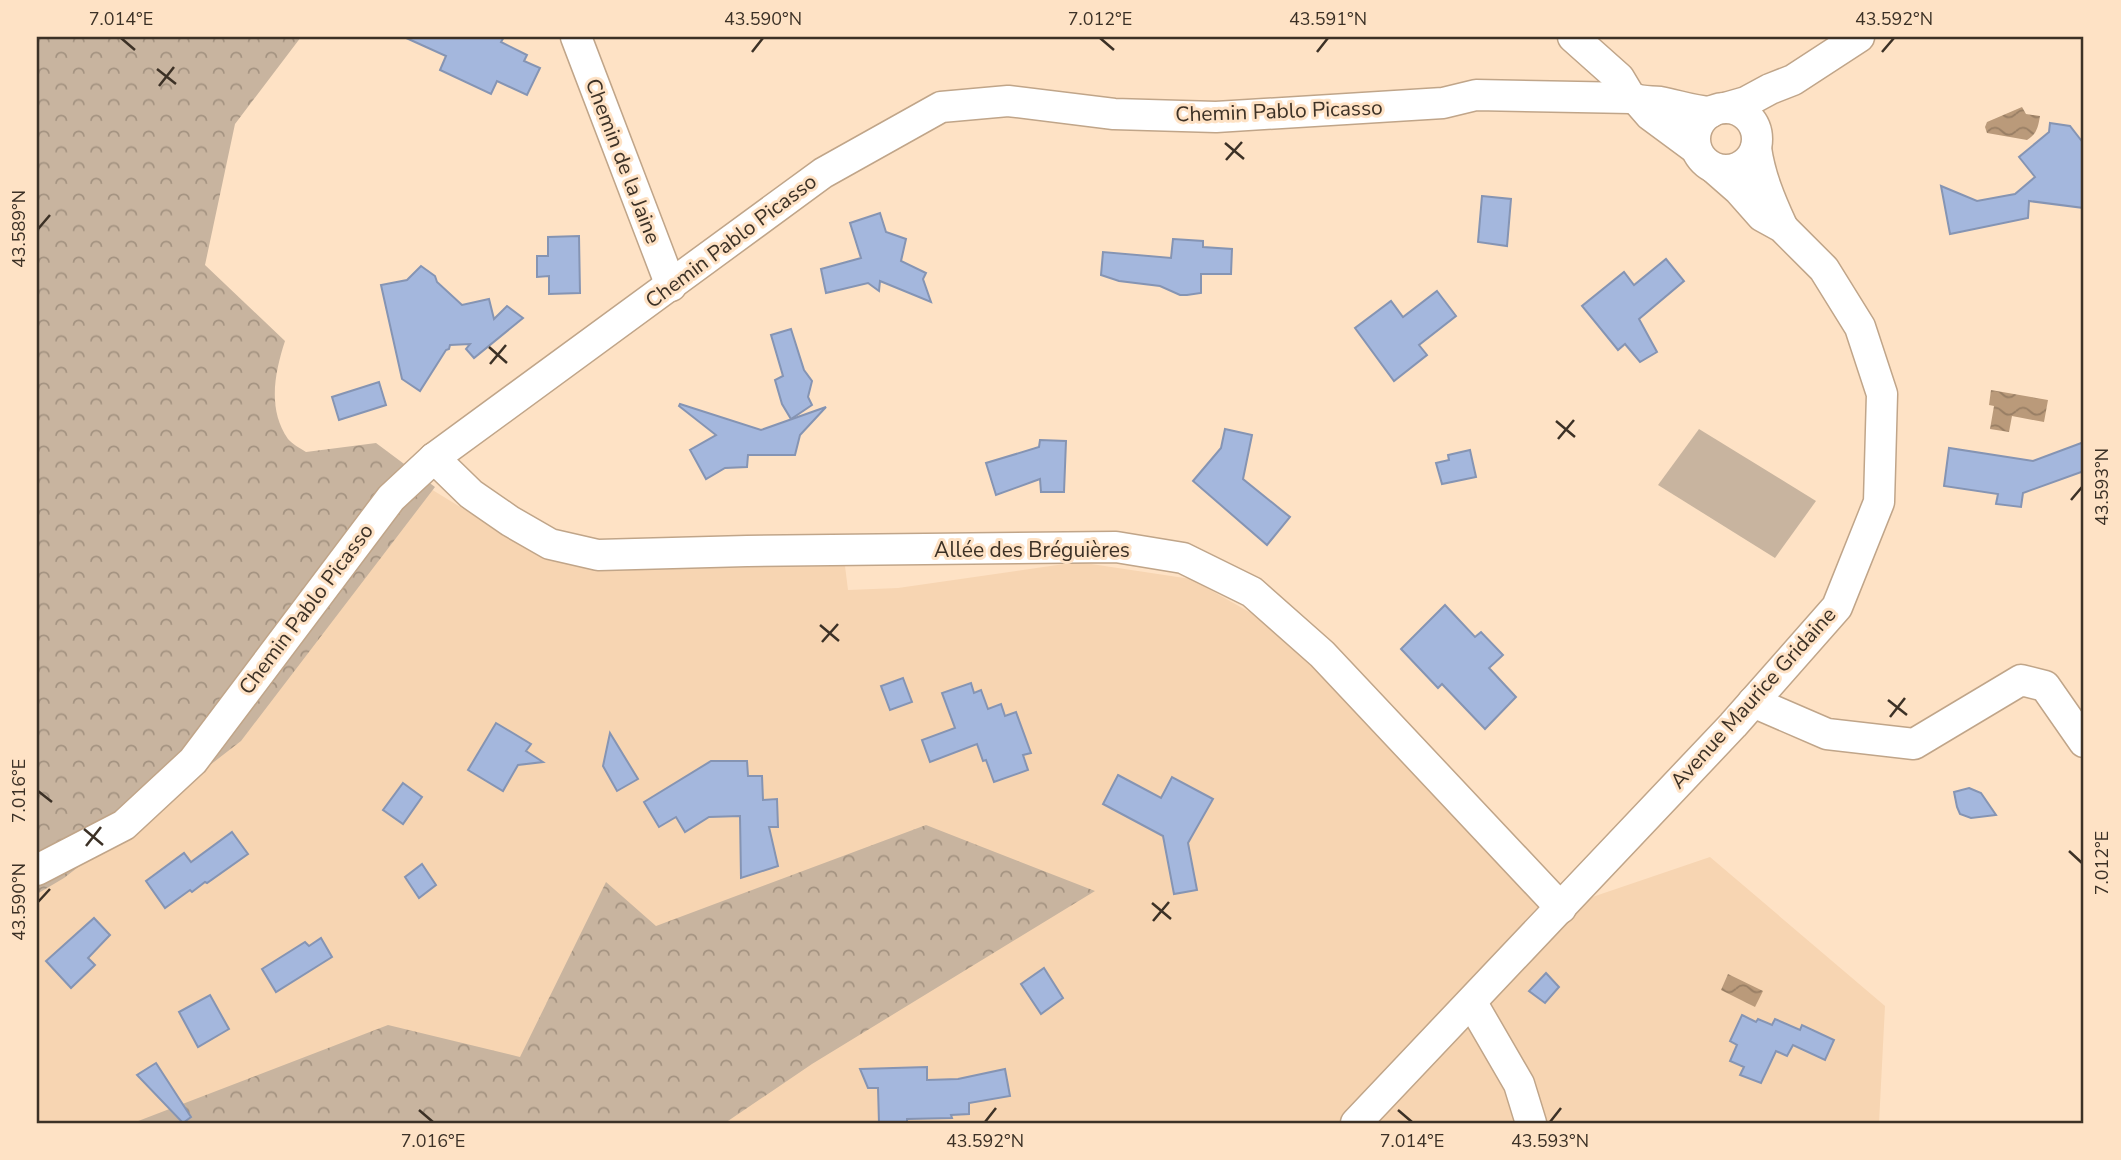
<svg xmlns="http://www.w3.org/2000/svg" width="2121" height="1160" font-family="'Nunito Sans',sans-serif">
	<defs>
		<pattern id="forest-crowns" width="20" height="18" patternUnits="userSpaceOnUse" patternTransform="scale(1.75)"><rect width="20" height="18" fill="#c8b49f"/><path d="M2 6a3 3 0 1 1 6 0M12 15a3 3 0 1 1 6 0" fill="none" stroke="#a49381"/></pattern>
		<pattern id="water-waves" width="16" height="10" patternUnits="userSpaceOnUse" patternTransform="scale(1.75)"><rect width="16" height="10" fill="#ba9a7a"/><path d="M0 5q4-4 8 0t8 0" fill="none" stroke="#987e64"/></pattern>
	</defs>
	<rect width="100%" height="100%" fill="#fee2c5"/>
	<path fill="#f7d5b2" d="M413 478 501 532 621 569 845 566 848 590 898 588 1078 562 1191 579 1267 622 1560 908 1710 857 1885 1006 1879 1123H37V870Z"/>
	<g fill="url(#forest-crowns)">
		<path d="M37 37H301L235 124 205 265 285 341C275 372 267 409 288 439 292 444 300 448 306 452L376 443 435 487 241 741 64 878 37 894Z"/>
		<path d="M926 825 1095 891 812 1064 725 1123H133L388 1025 520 1057 606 882 656 926Z"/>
	</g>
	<path fill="#c8b49f" d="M1699 429 1816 501 1775 558 1658 485Z"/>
	<g fill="url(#water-waves)">
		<path d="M2022 107 2026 114 2040 116C2038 127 2037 134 2027 140L1987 133 1985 127 1987 122Z"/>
		<path d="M1991 390 2048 400 2044 422 2012 416 2009 432 1990 429 1994 406 1989 405Z"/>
		<path d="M1728 974 1763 991 1755 1007 1721 990Z"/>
	</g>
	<g fill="#a4b7dd" stroke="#8594b3" stroke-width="2">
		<path d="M404 37H504L501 42 527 55 524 61 540 68 527 95 497 81 491 94 440 70 446 56Z"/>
		<path d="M2050 123 2070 126 2084 144V208L2029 201 2028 218 1950 234 1941 186 1977 201 2015 194 2035 177 2019 157 2049 132Z"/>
		<path d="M1482 196 1511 199 1507 246 1478 242Z"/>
		<path d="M880 213 886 232 906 239 901 261 926 273 923 279 931 302 880 281 879 291 868 283 826 293 821 269 861 258 850 223Z"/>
		<path d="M579 236 580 293 549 294V276L537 277V256H548V237Z"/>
		<path d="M1173 239 1203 241V247L1232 249 1231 274H1201V293L1187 295H1180L1160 286 1119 281 1101 275 1103 252 1171 258Z"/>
		<path d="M1666 259 1684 281 1639 319 1657 352 1640 362 1625 344 1618 350 1582 306 1624 272 1634 285Z"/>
		<path d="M421 266 435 276 437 282 462 305 489 299 494 319 507 306 523 318 474 358 466 349 470 344 450 345 449 349 446 350 420 391 402 379 381 285 407 280Z"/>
		<path d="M1437 291 1456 316 1419 345 1427 355 1394 381 1355 328 1391 301 1403 317Z"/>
		<path d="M791 329 804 370 812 381 808 397 812 405 791 419 782 404 775 380 783 376 771 335Z"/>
		<path d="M379 382 386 405 339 420 332 397Z"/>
		<path d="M680 404 761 430 826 407 800 435 795 455H748L747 467 725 468 706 479 690 450 716 435 679 406Z"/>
		<path d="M1225 429 1252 435 1243 479 1290 517 1267 545 1193 481 1221 448Z"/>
		<path d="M1040 440 1066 441 1064 492H1041L1040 479 996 495 986 463 1039 447Z"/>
		<path d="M2084 442V471L2023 493 2021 507 1996 504 1998 494 1944 486 1949 448 2033 461Z"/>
		<path d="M1470 450 1476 477 1442 484 1436 463 1449 460 1448 455Z"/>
		<path d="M1445 605 1475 637 1481 632 1503 655 1489 668 1516 697 1485 729 1442 684 1438 688 1401 649Z"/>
		<path d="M903 678 912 702 890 710 881 686Z"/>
		<path d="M971 683 974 693 981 690 988 709 1001 704 1005 716 1016 712 1031 753 1023 755 1028 770 994 782 986 760 983 761 977 744 930 762 922 740 955 728 942 693Z"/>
		<path d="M496 723 531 744 526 751 543 762 518 765 503 791 468 770Z"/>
		<path d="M610 733 638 779 617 791 603 766Z"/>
		<path d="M711 761H747L748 776H762L763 800 777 799 778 827H769L778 866 741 878 740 816 709 817 685 832 676 817 659 827 644 802Z"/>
		<path d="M1118 775 1161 798 1172 777 1213 799 1188 843 1197 890 1174 894 1163 836 1103 804Z"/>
		<path d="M403 783 422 797 403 824 383 810Z"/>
		<path d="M1969 788 1981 793 1996 815 1971 818 1960 814 1957 807 1954 792Z"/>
		<path d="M232 832 248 854 207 883 205 882 192 892 190 890 165 908 146 881 184 853 191 862Z"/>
		<path d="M422 864 436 885 419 898 405 877Z"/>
		<path d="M94 918 110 935 88 958 95 965 71 988 46 961Z"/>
		<path d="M321 938 332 957 276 992 262 969 305 942 309 946Z"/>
		<path d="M1044 968 1063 998 1041 1014 1021 984Z"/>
		<path d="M1546 973 1559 987 1545 1003 1529 991Z"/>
		<path d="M210 995 229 1029 198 1047 179 1012Z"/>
		<path d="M1742 1015 1756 1022 1758 1019 1772 1025 1775 1019 1800 1030 1802 1025 1834 1040 1825 1060 1793 1045 1787 1056 1776 1051 1761 1083 1740 1075 1744 1067 1730 1061 1737 1045 1730 1041Z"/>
		<path d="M156 1063 191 1117 183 1123 137 1075Z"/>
		<path d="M927 1067V1080L958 1079 1005 1069 1010 1096 969 1103V1114L951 1115 952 1118 907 1119V1123H879L878 1088H868L860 1069Z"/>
	</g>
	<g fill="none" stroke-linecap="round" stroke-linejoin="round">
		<g stroke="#c0a589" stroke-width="33">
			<g id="minor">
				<path d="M576 37 671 286"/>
				<path d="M1573 37 1619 78 1631 98"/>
				<path d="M1637 100 1650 115 1696 149"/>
				<circle cx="1726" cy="139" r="31"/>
				<path d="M1725 108 1746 102 1770 89 1793 80 1859 37"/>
				<path d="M1756 148C1760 176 1770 200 1782 226"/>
				<path d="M434 458 471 494 510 521 550 544 598 555 747 551 1116 547 1183 558 1252 592 1322 654 1561 908"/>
				<path d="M1753 702 1827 734 1914 744 2021 680 2045 686 2084 742"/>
				<path d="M37 870 124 825 193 761 391 498 434 458 823 173 941 107 1008 101 1114 114 1216 117 1443 103 1476 95 1631 98C1641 102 1650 101 1660 102 1677 105 1692 111 1711 112"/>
				<path d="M1472 1003 1519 1084 1531 1123"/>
				<path d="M1356 1123 1733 725 1837 607 1879 502 1882 394 1860 327 1824 269 1782 227 1762 216 1739 190 1715 169"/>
			</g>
		</g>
		<use href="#minor" stroke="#fff" stroke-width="30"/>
	</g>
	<path fill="none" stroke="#3c3126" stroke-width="2.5" d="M121 38 135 50M1100 38 1114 50M752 52 763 38M1317 52 1328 38M1882 52 1894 38M157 69 176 84M159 86 174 67M1225 143 1244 159M1226 160 1242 142M38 229 50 215M489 347 507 363M490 364 506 345M1556 421 1575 437M1558 439 1574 420M2071 500 2082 487M820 625 839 641M822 642 838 624M1888 700 1907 715M1890 717 1905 698M38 791 52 802M84 829 103 845M86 846 101 827M2069 851 2082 863M38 902 50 889M1152 903 1171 919M1153 921 1169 902M419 1110 433 1122M1398 1110 1412 1122M985 1122 996 1108M1550 1122 1561 1108"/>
	<g text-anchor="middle" stroke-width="6" stroke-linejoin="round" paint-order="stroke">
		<g font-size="21" fill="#3c3126" stroke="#fee2c5">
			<text transform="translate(1279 111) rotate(-2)" y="7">Chemin Pablo Picasso</text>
			<text transform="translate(623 161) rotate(69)" y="7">Chemin de la Jaine</text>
			<text transform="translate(731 241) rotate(-37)" y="7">Chemin Pablo Picasso</text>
			<text x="1032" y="557">Allée des Bréguières</text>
			<text transform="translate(306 609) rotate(-53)" y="7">Chemin Pablo Picasso</text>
			<text transform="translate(1753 698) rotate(-48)" y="7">Avenue Maurice Gridaine</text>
		</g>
	</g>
	<rect width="2121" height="1160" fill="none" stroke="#fee2c5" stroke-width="77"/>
	<rect x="38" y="38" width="2044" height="1084" fill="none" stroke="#3c3126" stroke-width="2.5"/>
	<g font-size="18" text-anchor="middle" fill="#3c3126">
		<text x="121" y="25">7.014°E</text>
		<text x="763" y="25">43.590°N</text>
		<text x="1100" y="25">7.012°E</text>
		<text x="1328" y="25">43.591°N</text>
		<text x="1894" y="25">43.592°N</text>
		<text transform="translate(19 229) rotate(-90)" y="6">43.589°N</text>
		<text transform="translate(2102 487) rotate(-90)" y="6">43.593°N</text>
		<text transform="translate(19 791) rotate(-90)" y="6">7.016°E</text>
		<text transform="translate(2102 863) rotate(-90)" y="6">7.012°E</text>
		<text transform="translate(19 902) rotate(-90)" y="6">43.590°N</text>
		<text x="433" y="1147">7.016°E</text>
		<text x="985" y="1147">43.592°N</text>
		<text x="1412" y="1147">7.014°E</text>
		<text x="1550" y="1147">43.593°N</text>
	</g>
</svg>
